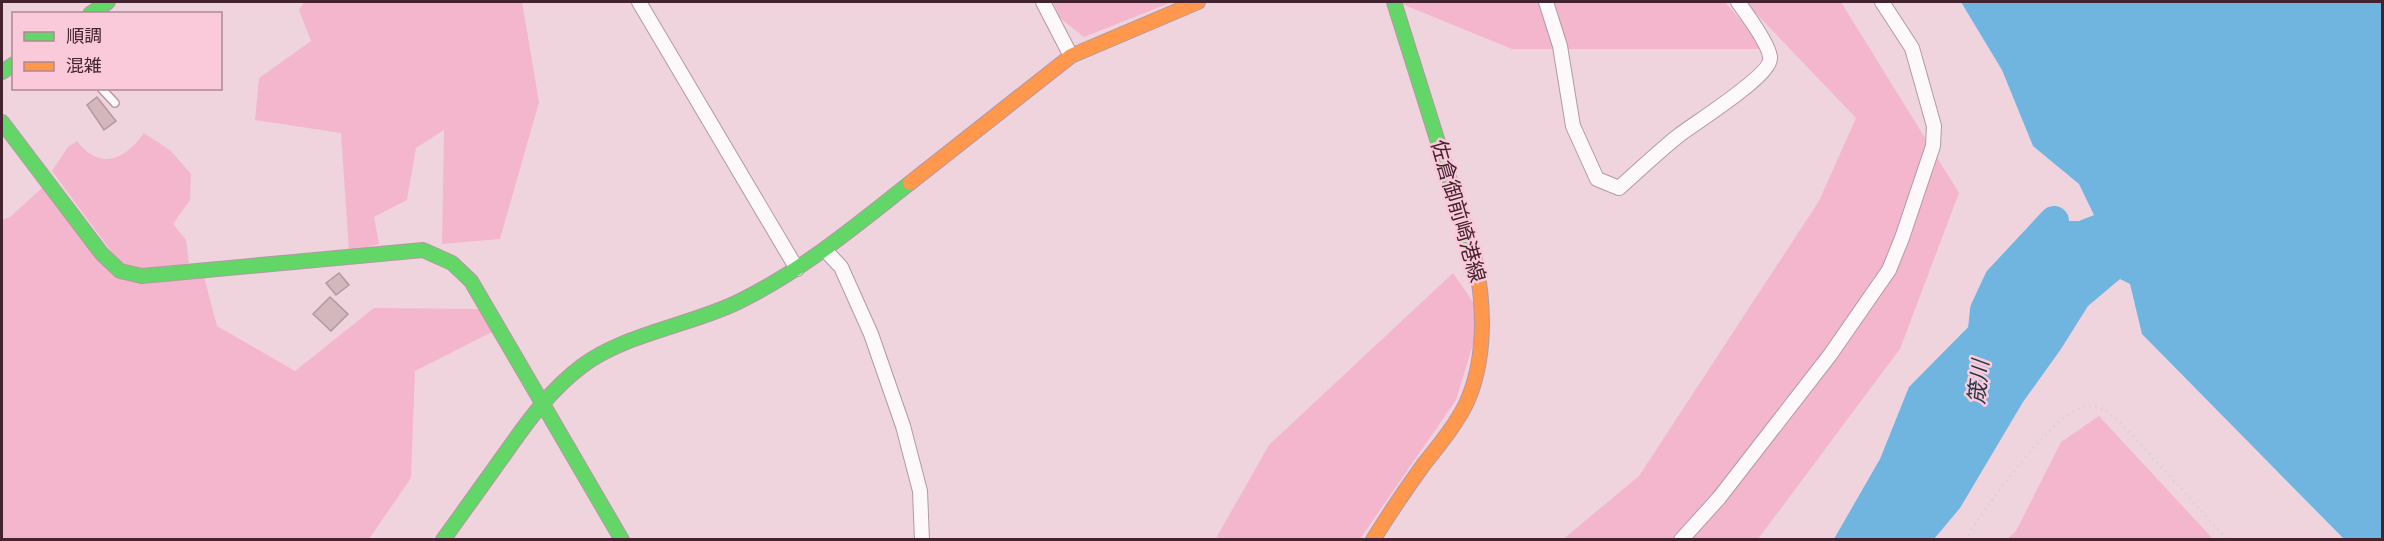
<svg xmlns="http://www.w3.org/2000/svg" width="2384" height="541" font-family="'Source Sans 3','Noto Sans JP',sans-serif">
	<rect width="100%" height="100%" fill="#efd4de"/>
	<g fill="#f4b6cd">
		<path d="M304 2H522L539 102 500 239 442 244 444 130 416 148 407 200 374 217 379 244 349 252 341 133 255 120 259 78 311 41 299 10Z"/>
		<path d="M1053 2H1172L1084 37 1060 18Z"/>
		<path d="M1397 2H1725L1766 49H1512Z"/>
		<path d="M1745 2H1841L1959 193 1900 349 1758 539 1562 540 1639 476 1819 201 1856 118Z"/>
		<path d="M144 133 171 151 191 174 190 200 173 224 186 240 189 263 142 274 122 266 52 171 68 147 77 141C100 171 125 160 144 133Z"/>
		<path d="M44 186 126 279 204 277 217 326 295 371 374 308 480 309 492 332 415 371 411 478 369 539H2V220L10 217Z"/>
		<path d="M1453 273 1482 315 1456 400 1360 539 1215 540 1269 445Z"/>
		<path d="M2099 416 2213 539H2007L2016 531 2061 442Z"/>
	</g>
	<path fill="#70b4e0" d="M1961 2H2382V539H2344L2142 334 2130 284 2120 279 2088 306 2061 349 2023 402 1960 508 1934 539H1834L1880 459 1909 387 1985 310 1999 280 2054 221H2079L2094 215 2079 184 2033 146 2002 70Z"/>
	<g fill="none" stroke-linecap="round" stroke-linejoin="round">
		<path stroke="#70b4e0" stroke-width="30" d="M1981 349 1985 310 1999 280 2054 221"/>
	</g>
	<g fill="#d3b7bc" stroke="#b3989e" stroke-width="1.5">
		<path d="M97 97 116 121 104 130 87 105Z"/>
		<path d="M339 273 349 285 336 295 326 283Z"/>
		<path d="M330 297 348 314 331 331 313 314Z"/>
	</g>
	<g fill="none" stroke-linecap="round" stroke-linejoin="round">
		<g stroke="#b399a3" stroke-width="10">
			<path id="lane" d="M101 88 115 103"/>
		</g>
		<g stroke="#b399a3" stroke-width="16">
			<g id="street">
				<path d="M639 2 797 269"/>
				<path d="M1043 2 1071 56"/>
				<path d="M1546 2 1560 46 1573 126 1597 179 1619 188C1638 171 1657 153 1678 136 1693 124 1773 75 1770 57 1769 44 1746 13 1738 2"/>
				<path d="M825 250 841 267 871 334 903 426 920 491 922 540"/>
				<path d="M1681 540 1719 498 1830 355 1889 270 1902 238 1933 146 1934 126 1912 48 1882 2"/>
			</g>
		</g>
		<g stroke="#b399a3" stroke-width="16">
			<g id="fast">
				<path d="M1394 2 1475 260"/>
				<path d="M90 14 108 2"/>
				<path d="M2 72 14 64"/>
				<path d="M2 122 102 254 120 271 142 276 423 250 452 263 471 281 622 540"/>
				<path d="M443 540C463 512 484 483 504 455 527 422 550 390 582 366 624 334 691 325 738 302 802 271 855 226 910 183"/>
			</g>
		</g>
		<g stroke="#b399a3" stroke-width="16">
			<g id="slow">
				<path d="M910 183 1071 56 1198 2"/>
				<path d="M1373 540C1389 514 1406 489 1424 464 1439 445 1455 426 1466 404 1486 361 1485 306 1475 260"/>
			</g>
		</g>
		<path stroke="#dad1d5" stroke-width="3" stroke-dasharray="1.5 4.5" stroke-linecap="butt" d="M1965 540C1982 512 2056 407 2088 406 2103 406 2112 415 2123 425L2228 540"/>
		<use href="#lane" stroke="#fdf9fa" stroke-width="7"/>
		<use href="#street" stroke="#fdf9fa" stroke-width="14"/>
		<use href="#fast" stroke="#63d668" stroke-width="14"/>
		<use href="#slow" stroke="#ff974d" stroke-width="14"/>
	</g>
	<g text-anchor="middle" stroke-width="5" stroke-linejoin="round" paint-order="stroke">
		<g font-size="21" fill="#42232f" stroke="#fac9da">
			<text transform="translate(1458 211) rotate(74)" y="7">佐倉御前崎港線</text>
		</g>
		<g font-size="22" font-style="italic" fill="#1f3644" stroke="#fac9da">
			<text transform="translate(1978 382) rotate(-84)" y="8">筬川</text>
		</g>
	</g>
	<rect width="2384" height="541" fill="none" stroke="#42232f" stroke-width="6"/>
	<rect x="12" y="12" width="210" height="78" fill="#fac9da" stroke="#b08796" stroke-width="1.5"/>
	<rect x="24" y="32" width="30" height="9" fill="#63d668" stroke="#b08796" stroke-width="1.5"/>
	<text x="66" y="42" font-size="18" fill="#42232f">順調</text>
	<rect x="24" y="62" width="30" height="9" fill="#ff974d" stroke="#b08796" stroke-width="1.5"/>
	<text x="66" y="72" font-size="18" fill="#42232f">混雑</text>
</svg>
